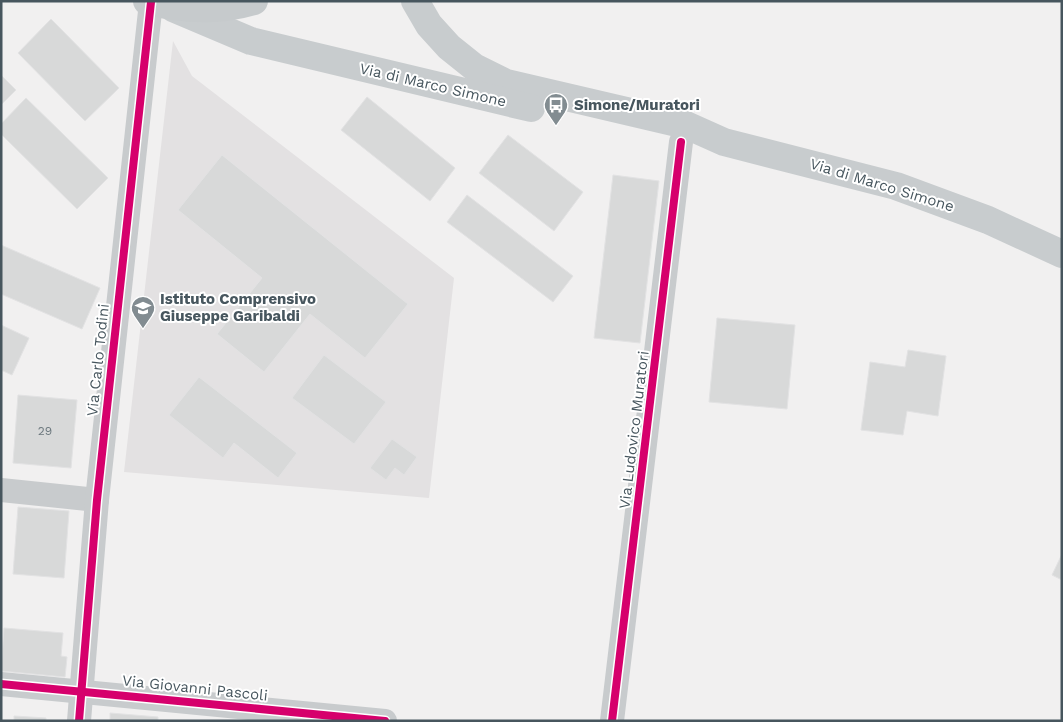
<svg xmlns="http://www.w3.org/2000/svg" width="1063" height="722" font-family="'Work Sans',sans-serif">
	<rect width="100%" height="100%" fill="#f1f0f0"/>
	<path fill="#e3e1e2" d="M173 41 192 76 454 278 429 498 124 472Z"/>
	<g fill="#d8d9d9" stroke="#e2e2e3">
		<path d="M51 19 119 88 85 121 18 53Z"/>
		<path d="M1 75 16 90 1 105Z"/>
		<path d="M367 97 455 168 430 201 341 130Z"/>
		<path d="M26 98 108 178 77 209 1 134V124Z"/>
		<path d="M508 135 583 192 554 231 479 173Z"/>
		<path d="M222 155 408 304 365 358 310 314 264 372 217 334 262 278 178 210Z"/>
		<path d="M613 175 659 181 640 343 594 338Z"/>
		<path d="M467 195 573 276 553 302 447 222Z"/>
		<path d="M1 245 100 288 82 329 1 294Z"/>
		<path d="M717 318 795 325 787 409 709 402Z"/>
		<path d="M1 325 29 338 12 375 1 370Z"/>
		<path d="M908 350 946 356 938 416 907 411 903 435 861 430 870 362 905 367Z"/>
		<path d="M324 355 386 402 354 444 292 398Z"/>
		<path d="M199 377 297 453 278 478 234 443 223 458 169 415Z"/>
		<path d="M18 395 77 400 71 468 13 463Z"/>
		<path d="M392 439 417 457 404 475 395 468 386 480 370 468Z"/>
		<path d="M18 507 69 511 64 578 13 574Z"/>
		<path d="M1062 554V580L1052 575Z"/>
		<path d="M4 628 63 633 61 656 67 657 65 677 1 671Z"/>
		<path d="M110 713 158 717V721H110Z"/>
		<path d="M14 716 46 718V721H14Z"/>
	</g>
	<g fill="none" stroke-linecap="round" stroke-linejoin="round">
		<g stroke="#c8cbcd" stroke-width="24">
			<path d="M1 490 97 500"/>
			<path d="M1 684 385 721"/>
			<path d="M79 721 97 500 151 2"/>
			<path d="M612 721 681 142"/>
		</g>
		<g stroke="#c8ccce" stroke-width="28">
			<path d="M415 1 429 25 449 47 474 67 506 83 686 125 724 142 896 186 988 220 1062 254"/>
			<path d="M173 8 251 41 531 108"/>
		</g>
		<path stroke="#c6cacc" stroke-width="28" d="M147 1C183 10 218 12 254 1"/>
		<g stroke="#fff" stroke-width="11">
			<g id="cycleway">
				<path d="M1 684 385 721"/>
				<path d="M79 721 97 500 151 2"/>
				<path d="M612 721 681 142"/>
			</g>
		</g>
		<use href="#cycleway" stroke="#d6006c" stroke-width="8"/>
	</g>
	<defs>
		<g id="bus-pin" transform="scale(1.25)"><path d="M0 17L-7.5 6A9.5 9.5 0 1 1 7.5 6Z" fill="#828c91" stroke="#fff"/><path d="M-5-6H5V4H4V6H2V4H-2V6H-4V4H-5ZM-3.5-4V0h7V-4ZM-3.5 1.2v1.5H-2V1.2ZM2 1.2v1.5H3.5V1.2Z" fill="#fff"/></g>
		<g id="school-pin" transform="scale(1.25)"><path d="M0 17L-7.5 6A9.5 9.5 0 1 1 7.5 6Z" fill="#828c91" stroke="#fff"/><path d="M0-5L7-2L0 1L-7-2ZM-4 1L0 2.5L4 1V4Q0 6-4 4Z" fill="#fff"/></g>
	</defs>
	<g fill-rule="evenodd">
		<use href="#bus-pin" x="556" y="105"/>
		<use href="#school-pin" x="143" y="308"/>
	</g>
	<g text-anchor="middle" stroke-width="4" stroke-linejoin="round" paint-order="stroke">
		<g font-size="12" fill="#6c787e">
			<text x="45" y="435">29</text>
		</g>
		<g font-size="15" fill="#47565e" stroke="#fff">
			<text transform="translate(433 85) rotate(13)" y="5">Via di Marco Simone</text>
			<text transform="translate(882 185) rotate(17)" y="5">Via di Marco Simone</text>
			<text transform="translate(98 360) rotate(-84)" y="5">Via Carlo Todini</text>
			<text transform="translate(634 430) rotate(-83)" y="5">Via Ludovico Muratori</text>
			<text transform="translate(195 688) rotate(6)" y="5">Via Giovanni Pascoli</text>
		</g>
		<g font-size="15" font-weight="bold" fill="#47565e" stroke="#fff" text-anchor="start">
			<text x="574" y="110">Simone/Muratori</text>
			<text x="160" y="304">Istituto Comprensivo<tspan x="160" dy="17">Giuseppe Garibaldi</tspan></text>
		</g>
	</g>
	<rect width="1063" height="722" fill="none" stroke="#47565e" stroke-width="5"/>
</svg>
